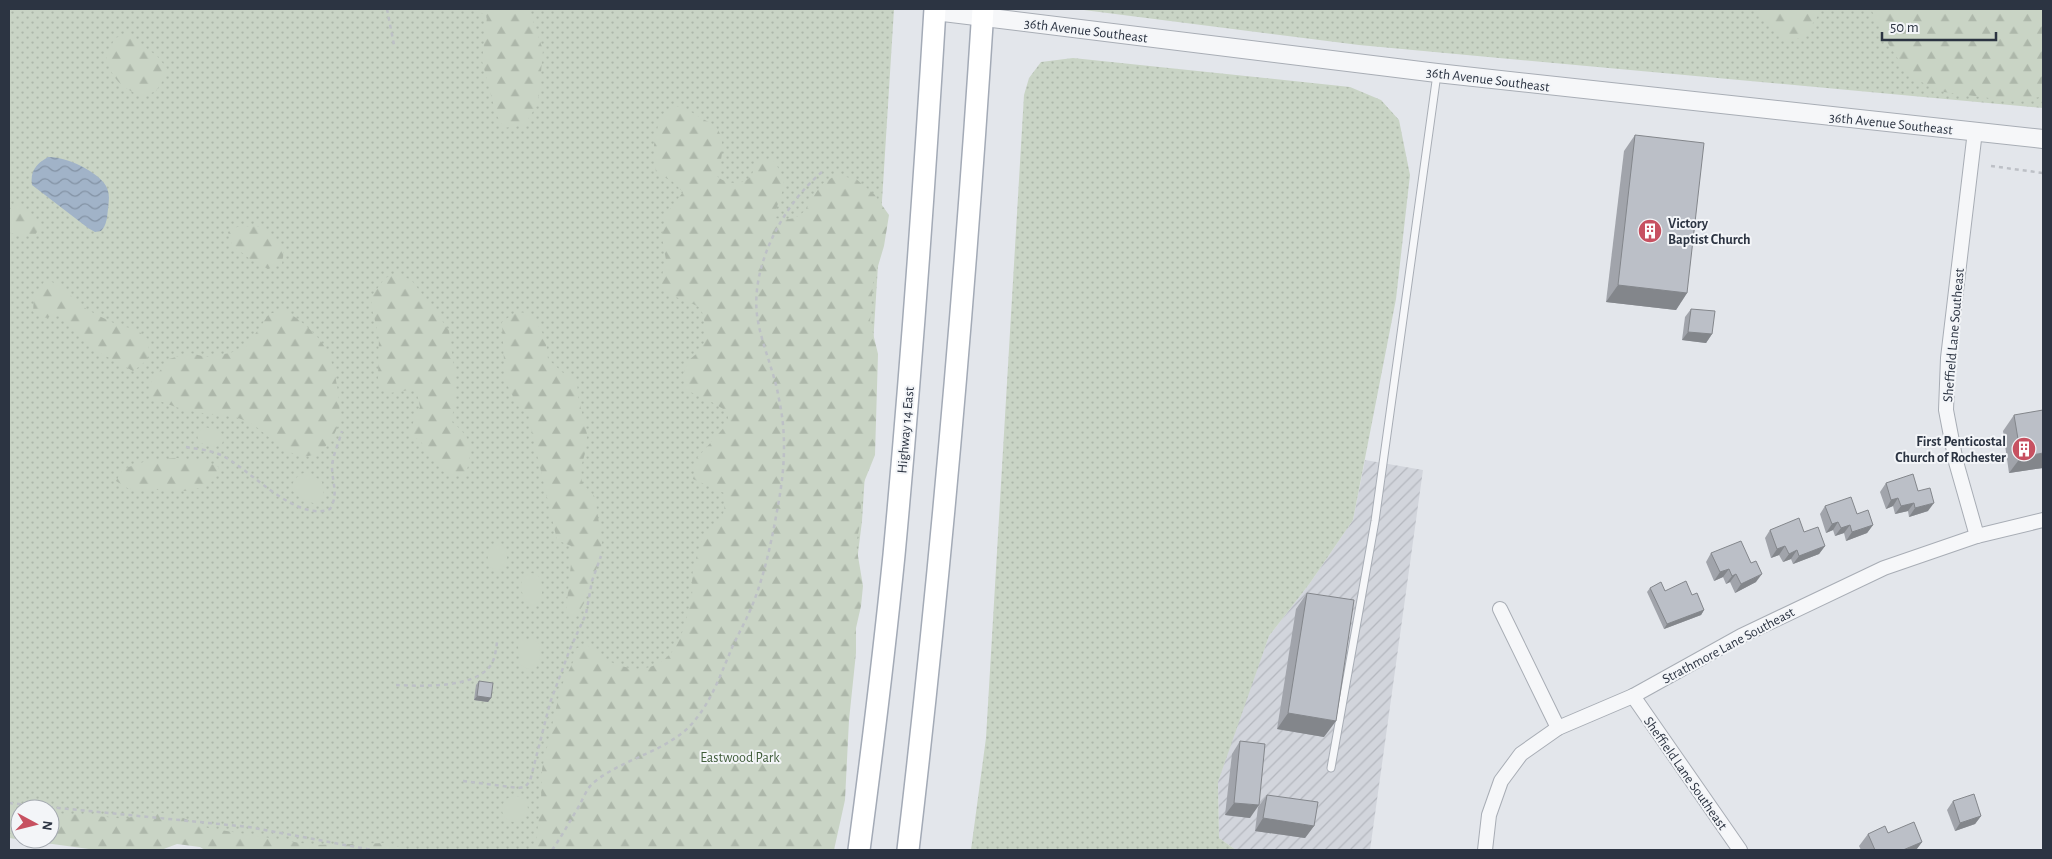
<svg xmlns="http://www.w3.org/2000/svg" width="2052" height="859" font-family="'Alegreya Sans',sans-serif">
	<defs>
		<pattern id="industrial-furrows" width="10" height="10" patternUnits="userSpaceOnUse" patternTransform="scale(1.25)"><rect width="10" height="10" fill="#d2d5dc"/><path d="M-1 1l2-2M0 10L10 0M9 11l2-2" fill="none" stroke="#b4b7be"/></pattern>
		<pattern id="grass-dots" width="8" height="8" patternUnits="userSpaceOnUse" patternTransform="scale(1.25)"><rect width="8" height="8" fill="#c9d4c5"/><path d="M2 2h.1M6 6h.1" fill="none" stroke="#adb7aa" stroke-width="1.8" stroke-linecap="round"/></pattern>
		<pattern id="forest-firs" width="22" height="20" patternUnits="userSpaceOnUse" patternTransform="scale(1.25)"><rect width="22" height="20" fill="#c9d4c5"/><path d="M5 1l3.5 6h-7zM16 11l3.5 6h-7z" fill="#adb7aa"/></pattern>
		<pattern id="water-waves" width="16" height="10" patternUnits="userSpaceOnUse" patternTransform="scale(1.25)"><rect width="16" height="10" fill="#a1b3c8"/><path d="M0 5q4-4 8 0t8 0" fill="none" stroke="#8392a4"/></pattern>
	</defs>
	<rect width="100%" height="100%" fill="#e3e6eb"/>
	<path fill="url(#industrial-furrows)" d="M1365 460 1423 470 1370 850H1236L1219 838 1218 782 1237 724 1269 636 1310 583 1353 520Z"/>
	<g fill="url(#grass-dots)">
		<path d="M9 9H894L862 521 821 850H265L50 823V809H20V820L9 818Z"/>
		<path d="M1076 9H2043V108L1359 45Z"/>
		<path d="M1073 58 1350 87 1381 100 1399 120 1410 175 1396 299 1353 520 1310 583 1269 636 1218 782 1219 838 1236 850H971L986 738 1024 95 1029 78 1041 62Z"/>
	</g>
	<g fill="url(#forest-firs)">
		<path d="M476 9H529L543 50 538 104 524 125 504 128 496 114 482 61 487 17Z"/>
		<path d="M1756 9H1822C1813 23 1806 39 1788 42L1777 35Z"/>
		<path d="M1871 9H2043V96L2019 102 1944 92 1919 81 1905 70 1884 37Z"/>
		<path d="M127 34 157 56 169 71 156 91 142 97C120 86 112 80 106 56L115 38Z"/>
		<path d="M675 106C686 108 690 111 699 117 704 120 713 123 716 127 727 141 721 161 717 176 725 184 741 186 750 177 753 173 755 167 756 162L771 158C795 188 779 187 775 218 805 224 806 206 820 187 823 182 831 179 836 175L856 179 874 194 889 215 884 246 873 283 870 321 878 354 875 455 862 487 860 524 856 544 863 586 861 606 856 628V653L849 720 845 800 834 850H535L541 801 542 769 561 687 573 662 577 648 587 645C612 669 651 682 675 648 682 638 688 613 691 601 694 590 690 579 694 567 697 558 699 543 705 535 719 517 727 521 724 493L693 479 697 458 728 423V412L710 401 686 390 683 374 689 360 702 349 707 332 701 308 685 300 666 294 660 283 666 260 662 237 665 216 683 192 672 181 656 173 654 145 660 116Z"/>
		<path d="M9 203 25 208 41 225 34 237 9 233Z"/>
		<path d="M257 226C269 233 277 238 284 250L282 264 268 269 250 259 232 245 228 232 237 227Z"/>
		<path d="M399 273 413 282 449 330 456 384 452 422C472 438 474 448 466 473L457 476 442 471 421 442 409 432 420 407 416 389 390 393 378 381 379 337 372 309 371 297 385 278Z"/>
		<path d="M46 279 64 288 78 304 97 315 120 326 136 329 148 339C150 358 149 360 133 371 104 355 79 344 62 315L43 318 33 312 34 296Z"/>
		<path d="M284 310C301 320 318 334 327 351 335 365 342 407 339 422 335 437 321 458 303 456 283 455 264 429 246 421 231 414 217 416 202 413 183 410 168 405 151 397L149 385 169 359 190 353 206 357 230 353 247 346 269 314Z"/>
		<path d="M516 312 528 313C543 331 546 335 548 359L562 372 577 381 578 396 587 434 586 450 581 467 582 483 595 497 602 543 597 567 584 603 576 617 566 611 571 564V546L557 540 532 433 530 415 517 405 505 380 502 322Z"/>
		<path d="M177 458 204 461 219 467 214 480 203 487 186 491 129 489 116 481 123 469 149 460Z"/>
		<path d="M9 809 20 810V839H50V813L87 815 125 819 147 812 173 814 208 828 313 845 388 843 407 850H205L200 847 177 844 161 850H96L9 838Z"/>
	</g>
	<g fill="#c9d4c5">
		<path d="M205 427 220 431 224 438 222 444 215 447 200 443C195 436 198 430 205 427Z"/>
		<path d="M309 472 322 482 324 496 318 504C309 503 295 497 291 488 294 478 299 473 309 472Z"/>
		<path d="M497 543 505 548C508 558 509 566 499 570L489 567C487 558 487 552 492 545Z"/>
		<path d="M529 573C544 572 543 590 541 601L532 606C522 601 520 589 522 578Z"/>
		<path d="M523 639H533L539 644 540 661 536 668 527 669 520 664 518 645Z"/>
		<circle cx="515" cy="809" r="13"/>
	</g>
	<path fill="url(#water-waves)" d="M48 157C64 156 98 171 106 186 110 193 109 201 108 209 107 217 107 225 101 231L95 232 88 228 32 185C30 171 36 164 48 157Z"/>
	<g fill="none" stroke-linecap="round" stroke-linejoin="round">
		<g stroke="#a8adb5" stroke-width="9">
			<path id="service" d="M1331 768 1375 521 1437 74"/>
		</g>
		<g stroke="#a8adb5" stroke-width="16">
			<g id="minor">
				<path d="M1975 131 1948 358 1946 410 1956 462 1977 536"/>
				<path d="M1500 609 1558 728"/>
				<path d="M1633 696 1740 850"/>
				<path d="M1485 850 1489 815 1501 781 1521 754 1558 728 1633 696 1741 636 1884 568 1977 536 2043 520"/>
			</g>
		</g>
		<g stroke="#a8adb5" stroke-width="20">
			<path id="tertiary" d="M935 11 1437 73 2043 139"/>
		</g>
		<g stroke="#a3aab6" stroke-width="24">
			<g id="primary">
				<path d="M859 850C872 752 884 654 894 555 911 373 924 191 935 9"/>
				<path d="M908 850C941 570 965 290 983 9"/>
			</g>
		</g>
		<g stroke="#bdc0c6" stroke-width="2.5" stroke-dasharray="4 4" stroke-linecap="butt">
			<path d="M387 9 394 45"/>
			<path d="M1991 166 2043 173"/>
			<path d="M186 447C197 449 210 450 221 455 249 468 296 523 330 509 339 494 332 483 332 466 333 455 339 442 342 431"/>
			<path d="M396 685C421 686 474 689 491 665 495 658 496 650 497 642"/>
			<path d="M463 781 518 788 525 787 530 781 550 703 570 649 586 614 592 581 601 556"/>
			<path d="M9 803 249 827 372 850"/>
			<path d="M552 850C562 836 570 821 579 806 583 799 587 788 593 783 622 759 662 753 689 727 709 706 718 681 729 655 736 637 747 620 754 601 767 567 774 529 780 494 785 462 786 431 779 399 774 370 761 344 757 315 751 264 784 204 822 172"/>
		</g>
		<use href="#service" stroke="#f6f7f9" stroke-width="7"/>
		<use href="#minor" stroke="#f6f7f9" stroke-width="14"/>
		<use href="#tertiary" stroke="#f6f7f9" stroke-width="18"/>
		<use href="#primary" stroke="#fff" stroke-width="21"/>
	</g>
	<g fill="#a1a4ab">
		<path d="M1635 135 1687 293 1676 310 1606 302 1624 151Z"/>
		<path d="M1691 309 1712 334 1706 343 1682 340 1685 317Z"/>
		<path d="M2014 415 2043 468 2009 473 2003 431Z"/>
		<path d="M1886 483 1918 491 1928 511 1909 517 1908 511 1895 514 1893 506 1886 509 1880 492Z"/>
		<path d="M1825 506 1857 514 1873 525 1867 533 1846 541 1844 533 1835 536 1833 530 1826 533 1820 514Z"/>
		<path d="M1770 530 1804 532 1825 546 1819 554 1793 564 1791 559 1783 562 1779 555 1771 558 1765 538Z"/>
		<path d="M1711 553 1756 582 1735 593 1730 582 1726 584 1723 577 1714 581 1706 562Z"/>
		<path d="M1650 588 1665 591 1692 595 1704 610 1701 615 1664 629 1647 592Z"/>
		<path d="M1307 593 1324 737 1277 729 1296 609Z"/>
		<path d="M479 681 491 698 488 702 474 700 476 685Z"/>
		<path d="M1240 741 1250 818 1225 815 1232 754Z"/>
		<path d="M1267 795 1314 826 1305 838 1255 831 1258 807Z"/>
		<path d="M1953 801 1981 816 1975 824 1955 831 1947 810Z"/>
		<path d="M1888 833 1922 842 1916 850H1861L1859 846 1868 834Z"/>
	</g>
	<g fill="#83868b">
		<path d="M1618 285 1687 293 1676 310 1606 302Z"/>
		<path d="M1688 332 1712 334 1706 343 1682 340Z"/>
		<path d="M2043 453V468L2009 473 2021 457Z"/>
		<path d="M1898 498 1893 506 1886 509 1891 500Z"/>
		<path d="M1914 503 1908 511 1895 514 1901 506Z"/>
		<path d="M1934 503 1928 511 1909 517 1915 508Z"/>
		<path d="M1838 522 1833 530 1826 533 1832 524Z"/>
		<path d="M1850 525 1844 533 1835 536 1841 528Z"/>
		<path d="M1873 525 1867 533 1846 541 1852 532Z"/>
		<path d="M1785 546 1779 555 1771 558 1777 549Z"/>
		<path d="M1825 546 1819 554 1793 564 1799 556Z"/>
		<path d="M1797 550 1791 559 1783 562 1789 554Z"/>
		<path d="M1729 569 1723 577 1714 581 1720 572Z"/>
		<path d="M1736 574 1730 582 1726 584 1732 576Z"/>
		<path d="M1762 574 1756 582 1735 593 1741 584Z"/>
		<path d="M1704 610 1701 615 1664 629 1667 624Z"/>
		<path d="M477 696 491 698 488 702 474 700Z"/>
		<path d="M1288 713 1336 721 1324 737 1277 729Z"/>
		<path d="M1234 803 1259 805 1250 818 1225 815Z"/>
		<path d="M1981 816 1975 824 1955 831 1960 823Z"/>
		<path d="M1263 818 1314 826 1305 838 1255 831Z"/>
		<path d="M1922 842 1916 850H1903Z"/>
	</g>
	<g fill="#bbbfc7" stroke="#83868b">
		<path d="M1635 135 1704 143 1687 293 1618 285Z"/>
		<path d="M1691 309 1715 311 1712 334 1688 332Z"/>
		<path d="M2043 410V453L2021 457 2014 415Z"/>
		<path d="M1913 474 1918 491 1930 488 1934 503 1915 508 1914 503 1901 506 1898 498 1891 500 1886 483Z"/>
		<path d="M1851 497 1857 514 1868 510 1873 525 1852 532 1850 525 1841 528 1838 522 1832 524 1825 506Z"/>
		<path d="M1799 518 1804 532 1818 527 1825 546 1799 556 1797 550 1789 554 1785 546 1777 549 1770 530Z"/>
		<path d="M1741 541 1751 563 1756 561 1762 574 1741 584 1736 574 1732 576 1729 569 1720 572 1711 553Z"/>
		<path d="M1686 581 1692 595 1697 593 1704 610 1667 624 1650 588 1661 582 1665 591Z"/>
		<path d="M1307 593 1354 600 1336 721 1288 713Z"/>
		<path d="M479 681 493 683 491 698 477 696Z"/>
		<path d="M1240 741 1265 744 1259 805 1234 803Z"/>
		<path d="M1974 794 1981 816 1960 823 1953 801Z"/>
		<path d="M1267 795 1318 802 1314 826 1263 818Z"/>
		<path d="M1914 822 1922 842 1903 850H1875L1868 834 1885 826 1888 833Z"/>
	</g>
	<defs>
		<g id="building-disc" transform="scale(1.25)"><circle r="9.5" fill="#c75161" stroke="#f3f5f8"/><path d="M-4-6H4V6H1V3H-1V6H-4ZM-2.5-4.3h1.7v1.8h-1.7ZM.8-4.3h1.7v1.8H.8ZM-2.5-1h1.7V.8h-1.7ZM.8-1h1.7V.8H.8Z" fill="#fff"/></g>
	</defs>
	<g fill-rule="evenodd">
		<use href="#building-disc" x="1650" y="231"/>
		<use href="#building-disc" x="2024" y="449"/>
	</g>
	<g text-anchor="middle" stroke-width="4" stroke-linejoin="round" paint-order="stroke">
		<g font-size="14" fill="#2c3442" stroke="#f3f5f8">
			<text transform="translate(1086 30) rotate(7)" y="5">36th Avenue Southeast</text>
			<text transform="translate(1488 79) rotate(7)" y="5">36th Avenue Southeast</text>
			<text transform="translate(1891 123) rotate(6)" y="5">36th Avenue Southeast</text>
			<text transform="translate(1953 335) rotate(-85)" y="5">Sheffield Lane Southeast</text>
			<text transform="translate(905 430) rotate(-85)" y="5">Highway 14 East</text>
			<text transform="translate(1728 645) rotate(-28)" y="5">Strathmore Lane Southeast</text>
			<text transform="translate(1686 773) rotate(55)" y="5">Sheffield Lane Southeast</text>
		</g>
		<g font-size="14" font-weight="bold" fill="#2c3442" stroke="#f3f5f8" text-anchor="start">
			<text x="1668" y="228">Victory<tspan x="1668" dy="16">Baptist Church</tspan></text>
			<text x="2006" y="446" text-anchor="end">First Penticostal<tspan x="2006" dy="16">Church of Rochester</tspan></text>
		</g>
		<g font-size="14" fill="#405d3a" stroke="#f3f5f8">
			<text x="740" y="762">Eastwood Park</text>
		</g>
	</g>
	<rect width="2052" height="859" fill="none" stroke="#2c3442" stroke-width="20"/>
	<g transform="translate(35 824) rotate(97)"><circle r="24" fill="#f3f5f8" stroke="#a3a8af"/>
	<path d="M0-4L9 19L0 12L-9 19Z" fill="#c75161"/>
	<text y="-8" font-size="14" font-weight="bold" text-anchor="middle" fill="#2c3442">N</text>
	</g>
	<path d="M1882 32v8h114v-8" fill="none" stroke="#2c3442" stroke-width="2.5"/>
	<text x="1890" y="32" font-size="15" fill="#2c3442" stroke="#f3f5f8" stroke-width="4" paint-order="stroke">50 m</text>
</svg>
